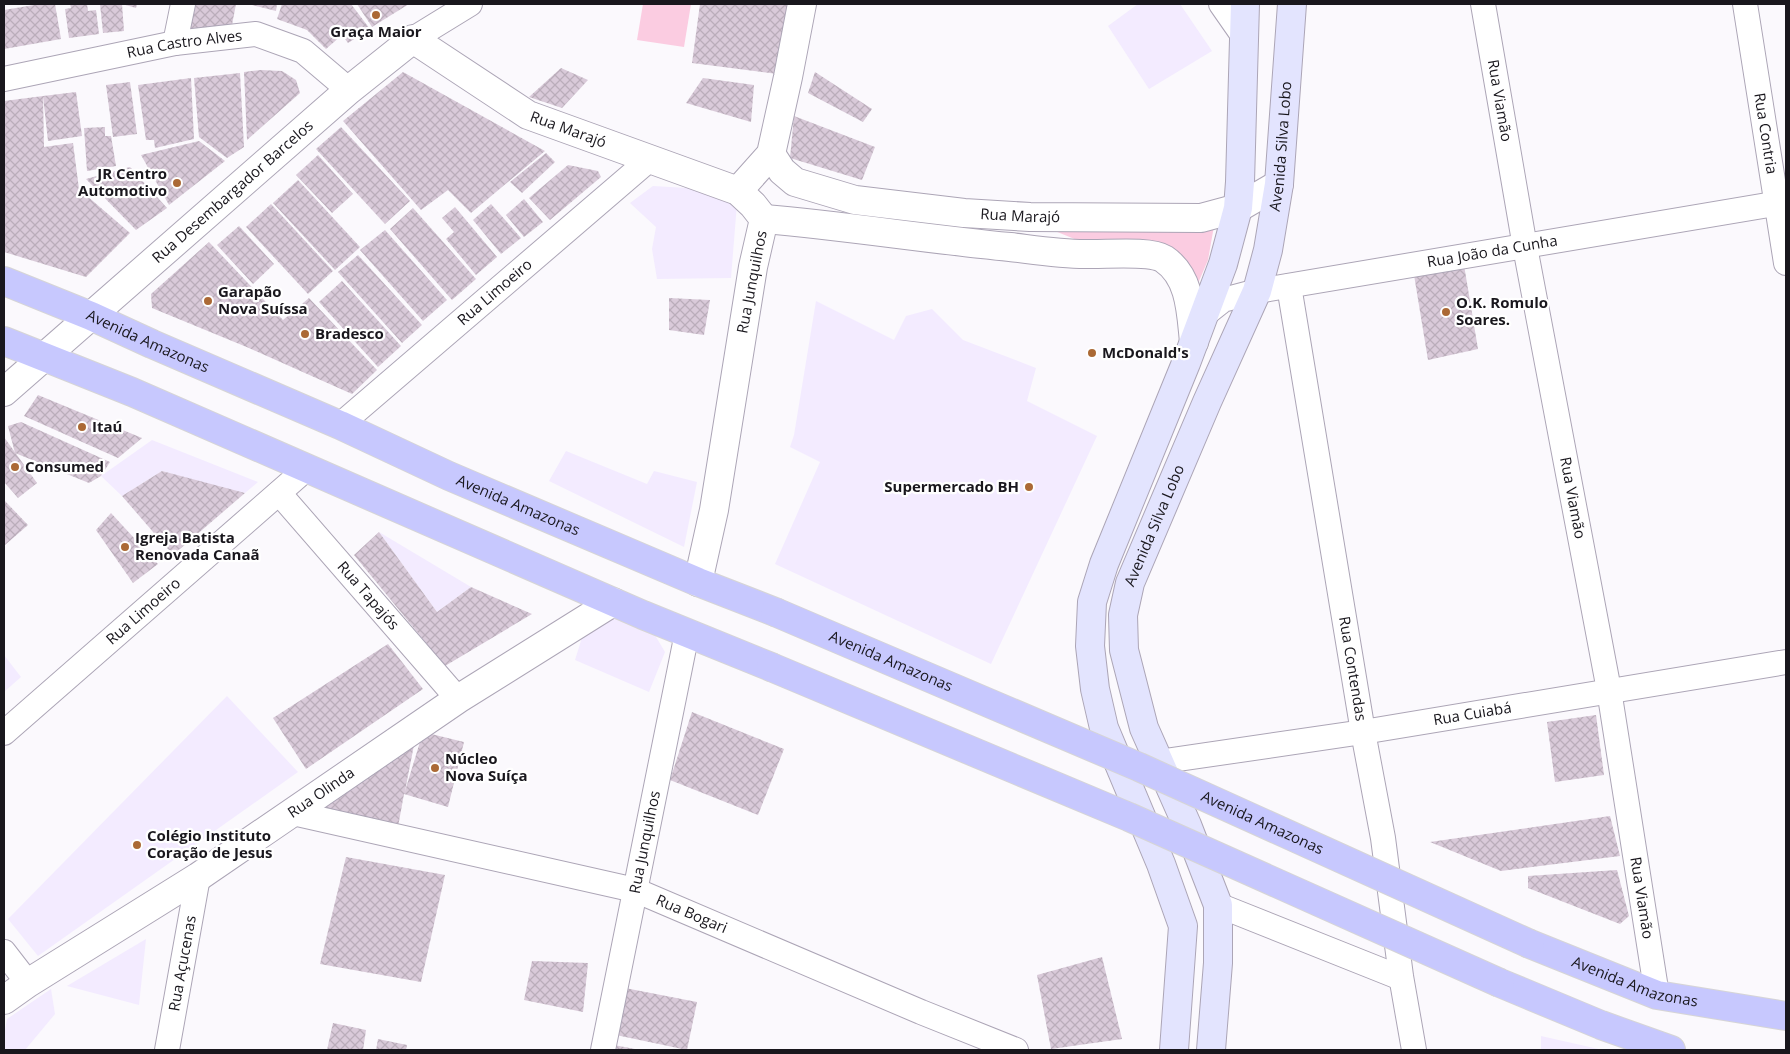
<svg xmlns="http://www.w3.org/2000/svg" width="1790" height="1054" font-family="'Open Sans',sans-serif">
	<defs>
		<pattern id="building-cross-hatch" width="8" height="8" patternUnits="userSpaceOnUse" patternTransform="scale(1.25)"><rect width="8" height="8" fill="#d9cad9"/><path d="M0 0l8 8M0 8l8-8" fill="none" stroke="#baadba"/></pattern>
	</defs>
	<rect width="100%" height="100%" fill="#fbf9fd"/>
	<g fill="#f3ebff">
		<path d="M1138 4H1180L1212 51 1149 89 1108 26Z"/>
		<path d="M653 186 738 191 731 278 657 279 652 249 656 227 630 203Z"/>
		<path d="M816 301 894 340 906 316 932 309 963 340 1036 368 1027 401 1097 436 991 664 775 564 820 462 790 447 794 435Z"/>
		<path d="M152 440 258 482 245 493 212 486 162 471 122 496 101 476Z"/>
		<path d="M566 451 647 484 654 471 697 482 684 547 549 481Z"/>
		<path d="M379 532 471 587 437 612Z"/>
		<path d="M643 615 665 652 649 692 575 660 584 631 606 616Z"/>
		<path d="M4 655 21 677 4 692Z"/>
		<path d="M227 696 298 772 38 956 8 919Z"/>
		<path d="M146 939 139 1005 67 986Z"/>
		<path d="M51 989 55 1014 25 1050H4V1035L7 1019Z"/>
		<path d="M1541 1036 1603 1050H1541Z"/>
	</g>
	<g fill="#fbcce1">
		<path d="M643 4H691L684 47 637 40Z"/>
		<path d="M1214 226 1208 260 1196 288 1114 243 1077 240 1050 229Z"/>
	</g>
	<g fill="url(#building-cross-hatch)">
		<path d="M40 4H55L61 39 4 49V10Z"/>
		<path d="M70 4H87L88 11 96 10 99 34 69 38 65 9 71 8Z"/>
		<path d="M100 4H137L136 8 122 4 124 31 103 33Z"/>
		<path d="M187 4H236L232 25 186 29Z"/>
		<path d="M248 4H277L276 11Z"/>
		<path d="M282 4H351L370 29 348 43 342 35 326 49 307 30 277 19Z"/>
		<path d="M357 4H409L372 27Z"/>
		<path d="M700 4H795L785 75 692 63Z"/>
		<path d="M561 68 588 80 562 108 529 97Z"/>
		<path d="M261 70 282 71 296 80 300 93 247 140 244 72Z"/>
		<path d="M403 72 545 151 471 213 448 190 421 210 343 121Z"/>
		<path d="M815 72 872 109 863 122 808 93Z"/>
		<path d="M240 73 244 147 227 158 199 137 194 78Z"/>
		<path d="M191 78 194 139 155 148 154 140H146L138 85Z"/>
		<path d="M703 78 754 85 751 122 686 103Z"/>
		<path d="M130 82 137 134 113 137 106 85Z"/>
		<path d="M76 92 82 136 48 141 43 96Z"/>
		<path d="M43 96 44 147 73 143 79 189 130 233 86 277 4 252V101Z"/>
		<path d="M794 116 875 147 862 180 790 158Z"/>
		<path d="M105 127V136H111L116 166 87 171 84 128Z"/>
		<path d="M341 127 410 201 385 224 316 149Z"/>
		<path d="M199 141 225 161 169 205 141 155Z"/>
		<path d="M546 153 555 162 522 193 510 182Z"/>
		<path d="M318 155 353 194 332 213 296 175Z"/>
		<path d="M568 165 598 171 601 177 550 220 529 198Z"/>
		<path d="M130 167 167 208 136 230 86 179Z"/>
		<path d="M298 180 360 247 335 270 273 203Z"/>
		<path d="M524 199 543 222 524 237 506 215Z"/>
		<path d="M271 204 333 271 308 294 246 227Z"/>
		<path d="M491 204 521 238 501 254 473 220Z"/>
		<path d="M455 207 497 257 476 275 446 239 454 232 442 218Z"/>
		<path d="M413 208 476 279 452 300 390 229Z"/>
		<path d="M239 226 274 264 253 284 217 245Z"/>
		<path d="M385 230 447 300 423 321 360 250Z"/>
		<path d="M209 242 283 320 309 298 377 370 352 394 249 348 152 308 151 294Z"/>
		<path d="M358 255 422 325 402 343 338 272Z"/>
		<path d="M1464 265 1478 349 1428 360 1414 275Z"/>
		<path d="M342 281 401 346 378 367 319 302Z"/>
		<path d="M669 298 710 300 704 335 669 330Z"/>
		<path d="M38 395 142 438 118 458 24 416Z"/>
		<path d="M21 422 110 462 101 476 89 483 15 453 8 426Z"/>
		<path d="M4 437 37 483 18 498 4 482Z"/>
		<path d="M162 471 245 493 173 555 122 496Z"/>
		<path d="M4 500 28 525 5 545 4 543Z"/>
		<path d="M111 513 158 564 133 583 96 530Z"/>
		<path d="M379 532 437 612 471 587 532 614 445 666 354 555Z"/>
		<path d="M388 644 423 689 306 769 273 718Z"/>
		<path d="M692 712 784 749 758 815 670 780Z"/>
		<path d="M1596 715 1604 775 1555 782 1547 722Z"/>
		<path d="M423 732 464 742 448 807 404 794 398 827 318 806 415 740 405 791Z"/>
		<path d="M1610 816 1620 856 1501 871 1430 842Z"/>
		<path d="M346 857 445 875 421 982 320 964Z"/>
		<path d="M1617 870 1629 916 1620 924 1528 888V876Z"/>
		<path d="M1102 957 1122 1039 1051 1049 1037 975Z"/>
		<path d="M532 961 588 963 583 1012 524 1000Z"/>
		<path d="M625 988 697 1002 687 1050 616 1035Z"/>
		<path d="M333 1023 366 1030 363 1050H327Z"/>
		<path d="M378 1039 407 1045 406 1050H376Z"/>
		<path d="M614 1045 635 1049V1050H613Z"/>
	</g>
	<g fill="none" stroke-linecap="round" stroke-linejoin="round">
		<g stroke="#aca5b6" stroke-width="26">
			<g id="minor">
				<path d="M1221 4 1244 37"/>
				<path id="s1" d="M1483 4 1525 247 1609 690 1657 995"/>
				<path id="s2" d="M1745 4 1786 263"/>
				<path d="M413 39 470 4"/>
				<path d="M175 43 183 4"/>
				<path id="s3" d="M4 79 175 43 256 34 303 51 349 90"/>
				<path id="s4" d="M1289 286 1363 732 1383 838 1401 976 1414 1050"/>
				<path id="s5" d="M1204 315 1223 300 1257 291 1786 202"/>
				<path id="s6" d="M340 425 650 159"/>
				<path id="s7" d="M279 493 458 699"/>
				<path id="s8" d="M4 733 306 469"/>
				<path id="s9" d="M1158 762 1363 732 1786 662"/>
				<path id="s10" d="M293 813 635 890 921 1012 1016 1050"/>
				<path d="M1218 905 1401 978"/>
				<path d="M4 952 28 983"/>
				<path id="s11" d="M167 1050 198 877"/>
				<path id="s12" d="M603 1050 687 633"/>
			</g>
		</g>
		<g stroke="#aca5b6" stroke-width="30">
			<g id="tertiary">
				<path id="s13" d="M771 154 782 171 795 182 855 200 964 213 1030 217 1201 218 1238 208 1279 184"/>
				<path d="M738 191 771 154 788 77 802 4"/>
				<path d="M764 219C846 226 927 239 1010 247 1035 250 1060 254 1085 254 1104 255 1149 250 1164 259 1191 277 1191 314 1194 342"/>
				<path id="s14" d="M4 392 349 90 413 39 528 115 738 191 753 205 764 219 753 267 714 510 698 582"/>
				<path id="s15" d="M4 1000 28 983 198 877 458 699 613 602"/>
			</g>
		</g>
		<g stroke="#aca5b6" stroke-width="30">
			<g id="secondary">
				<path d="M1174 1050 1183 926 1161 864 1104 728 1095 689 1090 646 1092 602 1104 564 1186 363 1223 264 1238 208 1240 182 1245 4"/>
				<path id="s16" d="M1211 1050 1218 963V905L1187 825 1144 728 1124 650 1123 615 1130 583 1207 402 1257 291 1268 250 1279 184 1292 4"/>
			</g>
		</g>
		<g stroke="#d6d5d6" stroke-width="30">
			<g id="primary">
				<path id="s17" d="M4 281 91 316 152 344 340 425 449 476 698 582 775 612"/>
				<path d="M4 341 132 392 643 615 771 667"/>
				<path id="s18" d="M1530 944 1657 995 1786 1016"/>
				<path d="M1500 983 1601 1025 1671 1050"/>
			</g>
		</g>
		<use href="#minor" stroke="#fff" stroke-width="24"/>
		<use href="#tertiary" stroke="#fff" stroke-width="28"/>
		<use href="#secondary" stroke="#e3e4fe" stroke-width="28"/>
		<use href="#primary" stroke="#c7c8fe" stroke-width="28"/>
		<g stroke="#d6d5d6" stroke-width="30" stroke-linecap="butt">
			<g id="primary-bridge">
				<path id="s19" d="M775 612 1139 767 1530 944"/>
				<path d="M771 667 1129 817 1500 983"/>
			</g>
		</g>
		<use href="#primary-bridge" stroke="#c7c8fe" stroke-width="28"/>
	</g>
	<g fill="#ab6935" stroke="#fff" stroke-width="2">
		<circle cx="376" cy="15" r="5"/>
		<circle cx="177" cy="183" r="5"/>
		<circle cx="208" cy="301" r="5"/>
		<circle cx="1446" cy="312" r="5"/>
		<circle cx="305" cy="334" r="5"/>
		<circle cx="1092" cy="353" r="5"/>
		<circle cx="82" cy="427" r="5"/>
		<circle cx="15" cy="467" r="5"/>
		<circle cx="1029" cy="487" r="5"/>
		<circle cx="125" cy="547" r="5"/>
		<circle cx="435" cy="768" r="5"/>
		<circle cx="137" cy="845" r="5"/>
	</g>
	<g text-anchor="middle" stroke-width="4.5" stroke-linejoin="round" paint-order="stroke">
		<g font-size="15" font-weight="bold" fill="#19171d" stroke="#fff" text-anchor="start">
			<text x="376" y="37" text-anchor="middle">Graça Maior</text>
			<text x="167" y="179" text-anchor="end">JR Centro<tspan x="167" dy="17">Automotivo</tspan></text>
			<text x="218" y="297">Garapão<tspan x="218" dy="17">Nova Suíssa</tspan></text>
			<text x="1456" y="308">O.K. Romulo<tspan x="1456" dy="17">Soares.</tspan></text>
			<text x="315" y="339">Bradesco</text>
			<text x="1102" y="358">McDonald's</text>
			<text x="92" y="432">Itaú</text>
			<text x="25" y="472">Consumed</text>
			<text x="1019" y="492" text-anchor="end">Supermercado BH</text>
			<text x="135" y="543">Igreja Batista<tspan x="135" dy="17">Renovada Canaã</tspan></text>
			<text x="445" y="764">Núcleo<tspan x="445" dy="17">Nova Suíça</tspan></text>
			<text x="147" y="841">Colégio Instituto<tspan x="147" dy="17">Coração de Jesus</tspan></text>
		</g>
		<g font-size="15" fill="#19171d" stroke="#fff">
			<text dy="5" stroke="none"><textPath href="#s3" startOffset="184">Rua Castro Alves</textPath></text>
			<text dy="5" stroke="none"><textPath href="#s1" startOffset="98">Rua Viamão</textPath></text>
			<text dy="5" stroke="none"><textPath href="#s14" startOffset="721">Rua Marajó</textPath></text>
			<text dy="5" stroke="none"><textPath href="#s2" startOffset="131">Rua Contria</textPath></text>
			<text dy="5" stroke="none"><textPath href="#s16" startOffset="951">Avenida Silva Lobo</textPath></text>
			<text dy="5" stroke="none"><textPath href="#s14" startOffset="304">Rua Desembargador Barcelos</textPath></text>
			<text dy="5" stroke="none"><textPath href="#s13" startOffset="266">Rua Marajó</textPath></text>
			<text dy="5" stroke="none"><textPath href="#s5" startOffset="298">Rua João da Cunha</textPath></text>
			<text transform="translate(752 282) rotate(-79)" y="5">Rua Junquilhos</text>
			<text dy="5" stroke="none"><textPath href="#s6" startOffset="204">Rua Limoeiro</textPath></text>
			<text dy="5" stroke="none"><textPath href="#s17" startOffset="156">Avenida Amazonas</textPath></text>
			<text dy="5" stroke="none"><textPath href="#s1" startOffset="502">Rua Viamão</textPath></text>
			<text dy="5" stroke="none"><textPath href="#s17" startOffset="561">Avenida Amazonas</textPath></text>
			<text dy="5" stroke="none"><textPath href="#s16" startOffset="548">Avenida Silva Lobo</textPath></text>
			<text dy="5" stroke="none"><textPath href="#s7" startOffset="136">Rua Tapajós</textPath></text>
			<text dy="5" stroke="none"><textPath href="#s8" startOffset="185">Rua Limoeiro</textPath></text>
			<text dy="5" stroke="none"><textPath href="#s19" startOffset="126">Avenida Amazonas</textPath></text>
			<text dy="5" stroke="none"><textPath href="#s4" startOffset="388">Rua Contendas</textPath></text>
			<text dy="5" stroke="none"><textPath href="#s9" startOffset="318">Rua Cuiabá</textPath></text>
			<text dy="5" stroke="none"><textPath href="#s15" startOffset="379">Rua Olinda</textPath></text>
			<text dy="5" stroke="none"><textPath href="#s19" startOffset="531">Avenida Amazonas</textPath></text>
			<text dy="5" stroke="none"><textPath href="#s12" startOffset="212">Rua Junquilhos</textPath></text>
			<text dy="5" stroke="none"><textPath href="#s1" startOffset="908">Rua Viamão</textPath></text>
			<text dy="5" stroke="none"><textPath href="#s10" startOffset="412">Rua Bogari</textPath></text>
			<text dy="5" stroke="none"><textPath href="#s11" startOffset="88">Rua Açucenas</textPath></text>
			<text dy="5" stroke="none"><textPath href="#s18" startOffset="112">Avenida Amazonas</textPath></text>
		</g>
	</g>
	<rect width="1790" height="1054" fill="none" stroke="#19171d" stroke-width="10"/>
</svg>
